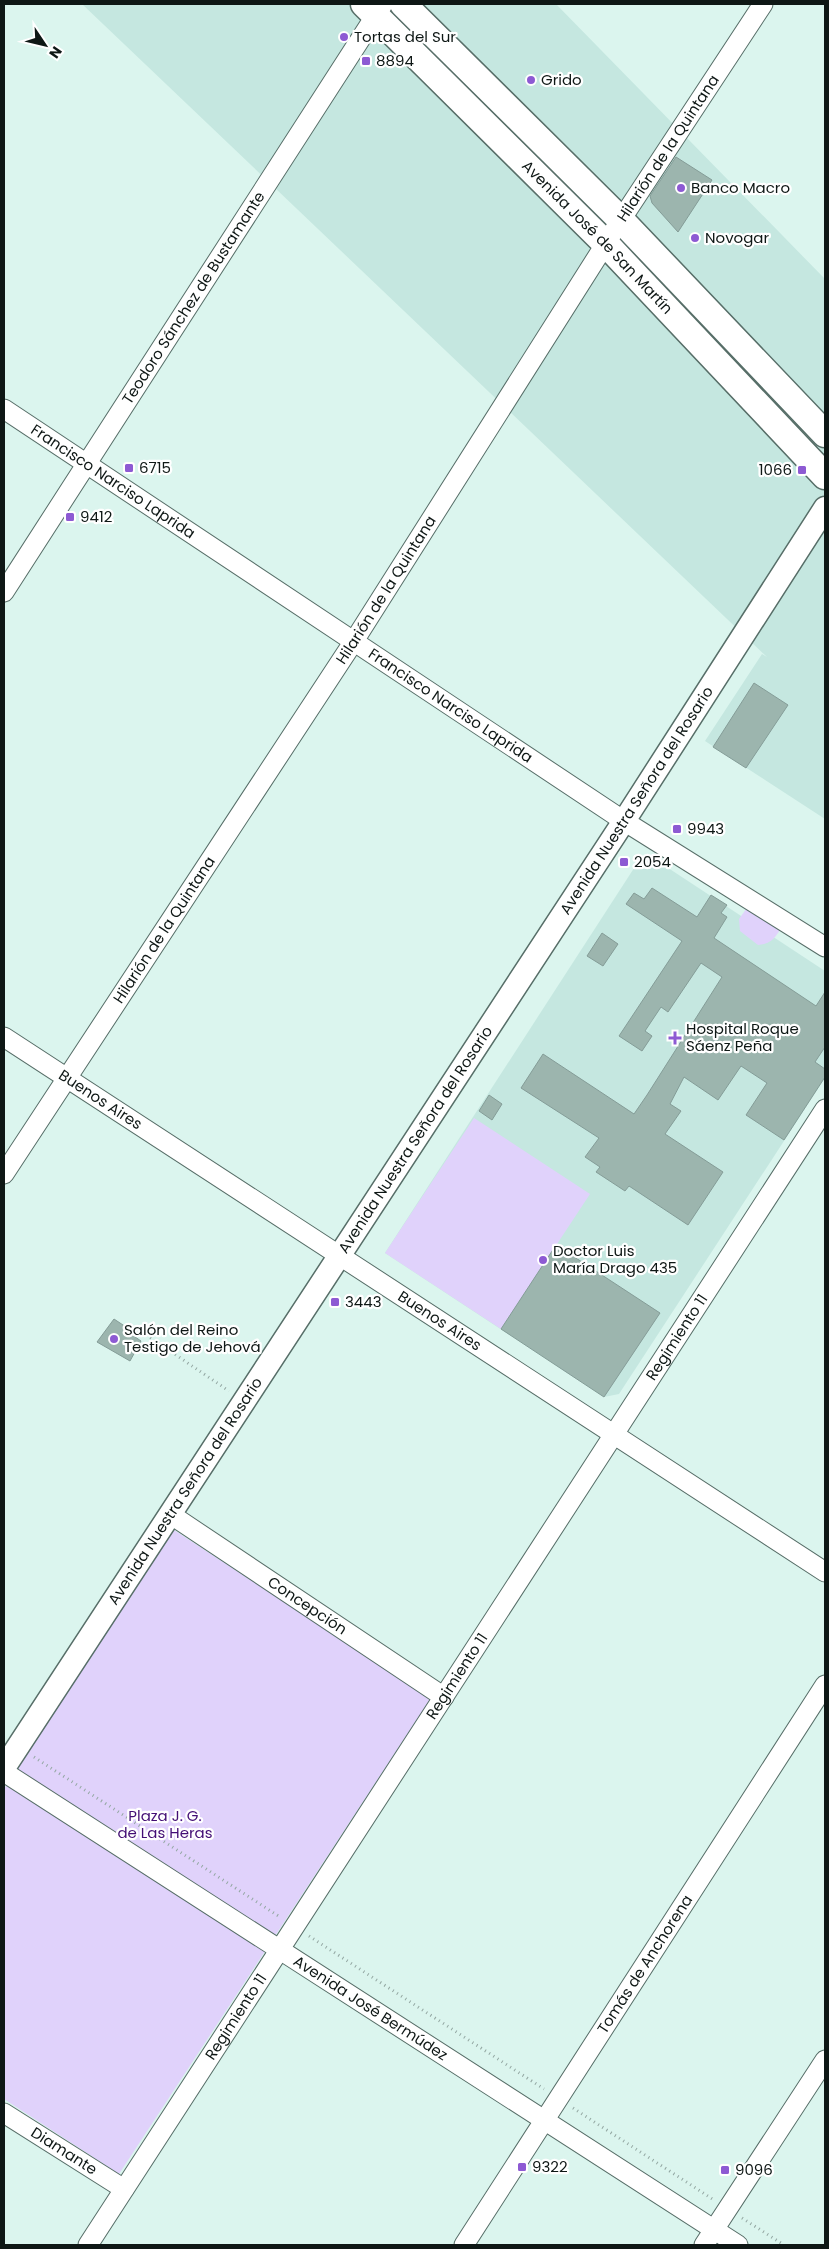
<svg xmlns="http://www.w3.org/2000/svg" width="829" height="2249" font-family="Poppins,sans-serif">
	<rect width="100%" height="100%" fill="#dbf5ee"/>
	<g fill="#c5e7e0">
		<path d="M82 4H556L825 279V819L705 741 762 654 767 657Z"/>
		<path d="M653 858 825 971V1078L619 1394 604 1397 385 1253 638 862Z"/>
	</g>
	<g fill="#e0d2fb">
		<path d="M749 905 782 927C775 938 771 944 758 945L740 931 739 919Z"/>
		<path d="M474 1118 590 1194 501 1329 385 1253Z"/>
		<path d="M174 1530 431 1698 119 2174 4 2099V1789Z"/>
	</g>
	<g fill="#9cb5ae" stroke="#849c97">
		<path d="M676 157 712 180 678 232 652 203 650 196Z"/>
		<path d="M754 683 788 705 746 768 713 747Z"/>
		<path d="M652 888 697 917 711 895 727 905 721 913 727 917 714 938 816 1006 825 992V1047L815 1062 825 1069V1077L784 1140 746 1115 767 1083 741 1066 718 1100 684 1077 670 1104 681 1111 665 1134 723 1172 688 1225 629 1186 625 1191 596 1172 600 1167 585 1157 599 1138 521 1088 543 1054 634 1114 647 1095 722 977 701 963 668 1012 661 1007 645 1031 652 1036 642 1051 619 1036 682 941 626 904 634 893 644 899Z"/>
		<path d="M602 933 618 944 603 966 587 956Z"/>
		<path d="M489 1095 502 1104 492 1120 479 1111Z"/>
		<path d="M556 1245 660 1313 604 1397 501 1329Z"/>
		<path d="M114 1319 129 1329 128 1332 141 1341 130 1361 97 1342Z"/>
	</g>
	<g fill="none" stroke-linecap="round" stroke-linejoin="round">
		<g stroke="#576e68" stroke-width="21">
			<g id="minor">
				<path id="s1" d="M4 409 624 821 825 947"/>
				<path id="s2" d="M4 592 383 4"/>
				<path id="s3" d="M4 1037 825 1572"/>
				<path id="s4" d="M4 1174 354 641 613 232 763 4"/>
				<path id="s5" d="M170 1514 444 1697"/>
				<path id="s6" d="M4 1772 738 2245"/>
				<path id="s7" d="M4 2113 124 2189"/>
				<path id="s8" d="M88 2245 825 1109"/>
				<path id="s9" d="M464 2245 825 1685"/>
				<path d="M704 2245 825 2060"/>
			</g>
		</g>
		<g stroke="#576e68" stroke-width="25">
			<g id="tertiary">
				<path id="s10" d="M4 1768 624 821 825 508"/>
			</g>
		</g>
		<g stroke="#576e68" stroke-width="29">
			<g id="secondary">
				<path id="s11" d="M364 4 606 244 825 476"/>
				<path d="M403 4 621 220 825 434"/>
			</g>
		</g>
		<g stroke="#93a7a2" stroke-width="3" stroke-dasharray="1 4" stroke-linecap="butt">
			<path d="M142 1332 229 1391"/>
			<path d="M34 1757 280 1917"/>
			<path d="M309 1936 544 2089"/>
			<path d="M573 2108 714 2200"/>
			<path d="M742 2218 784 2245"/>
		</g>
		<use href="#minor" stroke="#fff" stroke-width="19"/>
		<use href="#tertiary" stroke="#fff" stroke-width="22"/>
		<use href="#secondary" stroke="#fff" stroke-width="26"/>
	</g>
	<g fill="#8d5ad3" stroke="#fff" stroke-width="2">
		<circle cx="344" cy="37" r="5"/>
		<rect x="361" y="56" width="10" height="10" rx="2.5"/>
		<circle cx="531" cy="80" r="5"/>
		<circle cx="681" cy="188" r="5"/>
		<circle cx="695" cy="238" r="5"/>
		<rect x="124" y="463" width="10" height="10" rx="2.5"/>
		<rect x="797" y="465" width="10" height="10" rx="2.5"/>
		<rect x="65" y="512" width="10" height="10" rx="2.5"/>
		<rect x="672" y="824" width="10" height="10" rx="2.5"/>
		<rect x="619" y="857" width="10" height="10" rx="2.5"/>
		<path d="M672.5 1030.5h5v5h5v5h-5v5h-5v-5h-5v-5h5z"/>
		<circle cx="543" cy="1260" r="5"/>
		<rect x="330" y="1297" width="10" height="10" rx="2.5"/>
		<circle cx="114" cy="1339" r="5"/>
		<rect x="517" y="2162" width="10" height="10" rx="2.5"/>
		<rect x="720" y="2165" width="10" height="10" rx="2.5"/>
	</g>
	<g text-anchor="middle" stroke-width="4.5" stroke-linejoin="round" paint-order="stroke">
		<g font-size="15" fill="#0e1715" stroke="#fff" text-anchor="start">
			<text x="354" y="42">Tortas del Sur</text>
			<text x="376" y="66">8894</text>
			<text x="541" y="85">Grido</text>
			<text x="691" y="193">Banco Macro</text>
			<text x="705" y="243">Novogar</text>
			<text x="139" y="473">6715</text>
			<text x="792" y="475" text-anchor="end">1066</text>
			<text x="80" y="522">9412</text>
			<text x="687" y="834">9943</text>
			<text x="634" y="867">2054</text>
			<text x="686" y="1034">Hospital Roque<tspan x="686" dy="17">Sáenz Peña</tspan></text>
			<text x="553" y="1256">Doctor Luis<tspan x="553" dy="17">María Drago 435</tspan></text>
			<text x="345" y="1307">3443</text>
			<text x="124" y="1335">Salón del Reino<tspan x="124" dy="17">Testigo de Jehová</tspan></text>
			<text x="532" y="2172">9322</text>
			<text x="735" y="2175">9096</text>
		</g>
		<g font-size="15" fill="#0e1715" stroke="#fff">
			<text dy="5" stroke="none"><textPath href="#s4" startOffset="1222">Hilarión de la Quintana</textPath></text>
			<text dy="5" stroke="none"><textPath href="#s11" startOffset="330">Avenida José de San Martín</textPath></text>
			<text dy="5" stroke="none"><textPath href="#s2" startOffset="350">Teodoro Sánchez de Bustamante</textPath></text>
			<text dy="5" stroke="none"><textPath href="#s1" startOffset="131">Francisco Narciso Laprida</textPath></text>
			<text dy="5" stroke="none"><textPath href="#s4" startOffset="698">Hilarión de la Quintana</textPath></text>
			<text dy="5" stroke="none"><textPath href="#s1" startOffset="536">Francisco Narciso Laprida</textPath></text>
			<text dy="5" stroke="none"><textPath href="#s10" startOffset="1156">Avenida Nuestra Señora del Rosario</textPath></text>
			<text dy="5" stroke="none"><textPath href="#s4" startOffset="292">Hilarión de la Quintana</textPath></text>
			<text dy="5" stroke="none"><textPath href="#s3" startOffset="115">Buenos Aires</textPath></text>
			<text dy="5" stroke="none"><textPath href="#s10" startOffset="751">Avenida Nuestra Señora del Rosario</textPath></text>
			<text dy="5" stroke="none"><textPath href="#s3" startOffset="520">Buenos Aires</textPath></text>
			<text dy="5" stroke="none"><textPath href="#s8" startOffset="1082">Regimiento 11</textPath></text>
			<text dy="5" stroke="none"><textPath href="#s10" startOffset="331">Avenida Nuestra Señora del Rosario</textPath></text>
			<text dy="5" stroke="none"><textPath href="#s5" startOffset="165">Concepción</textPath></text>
			<text dy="5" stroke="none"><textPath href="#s8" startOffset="678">Regimiento 11</textPath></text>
			<text dy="5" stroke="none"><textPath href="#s9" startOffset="334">Tomás de Anchorena</textPath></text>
			<text dy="5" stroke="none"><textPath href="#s6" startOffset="436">Avenida José Bermúdez</textPath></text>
			<text dy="5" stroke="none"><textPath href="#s8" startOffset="272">Regimiento 11</textPath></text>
			<text dy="5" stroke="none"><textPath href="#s7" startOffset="71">Diamante</textPath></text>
		</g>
		<g font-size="15" fill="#430e75" stroke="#fff">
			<text x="165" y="1821">Plaza J. G.<tspan x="165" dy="17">de Las Heras</tspan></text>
		</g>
	</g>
	<rect width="829" height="2249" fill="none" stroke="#0e1715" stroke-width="10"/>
	<g transform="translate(45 45) rotate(125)" stroke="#ffffff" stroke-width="4" paint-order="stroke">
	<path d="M0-4L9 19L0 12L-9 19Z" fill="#0e1715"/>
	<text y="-8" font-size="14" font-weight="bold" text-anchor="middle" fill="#0e1715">N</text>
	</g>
</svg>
